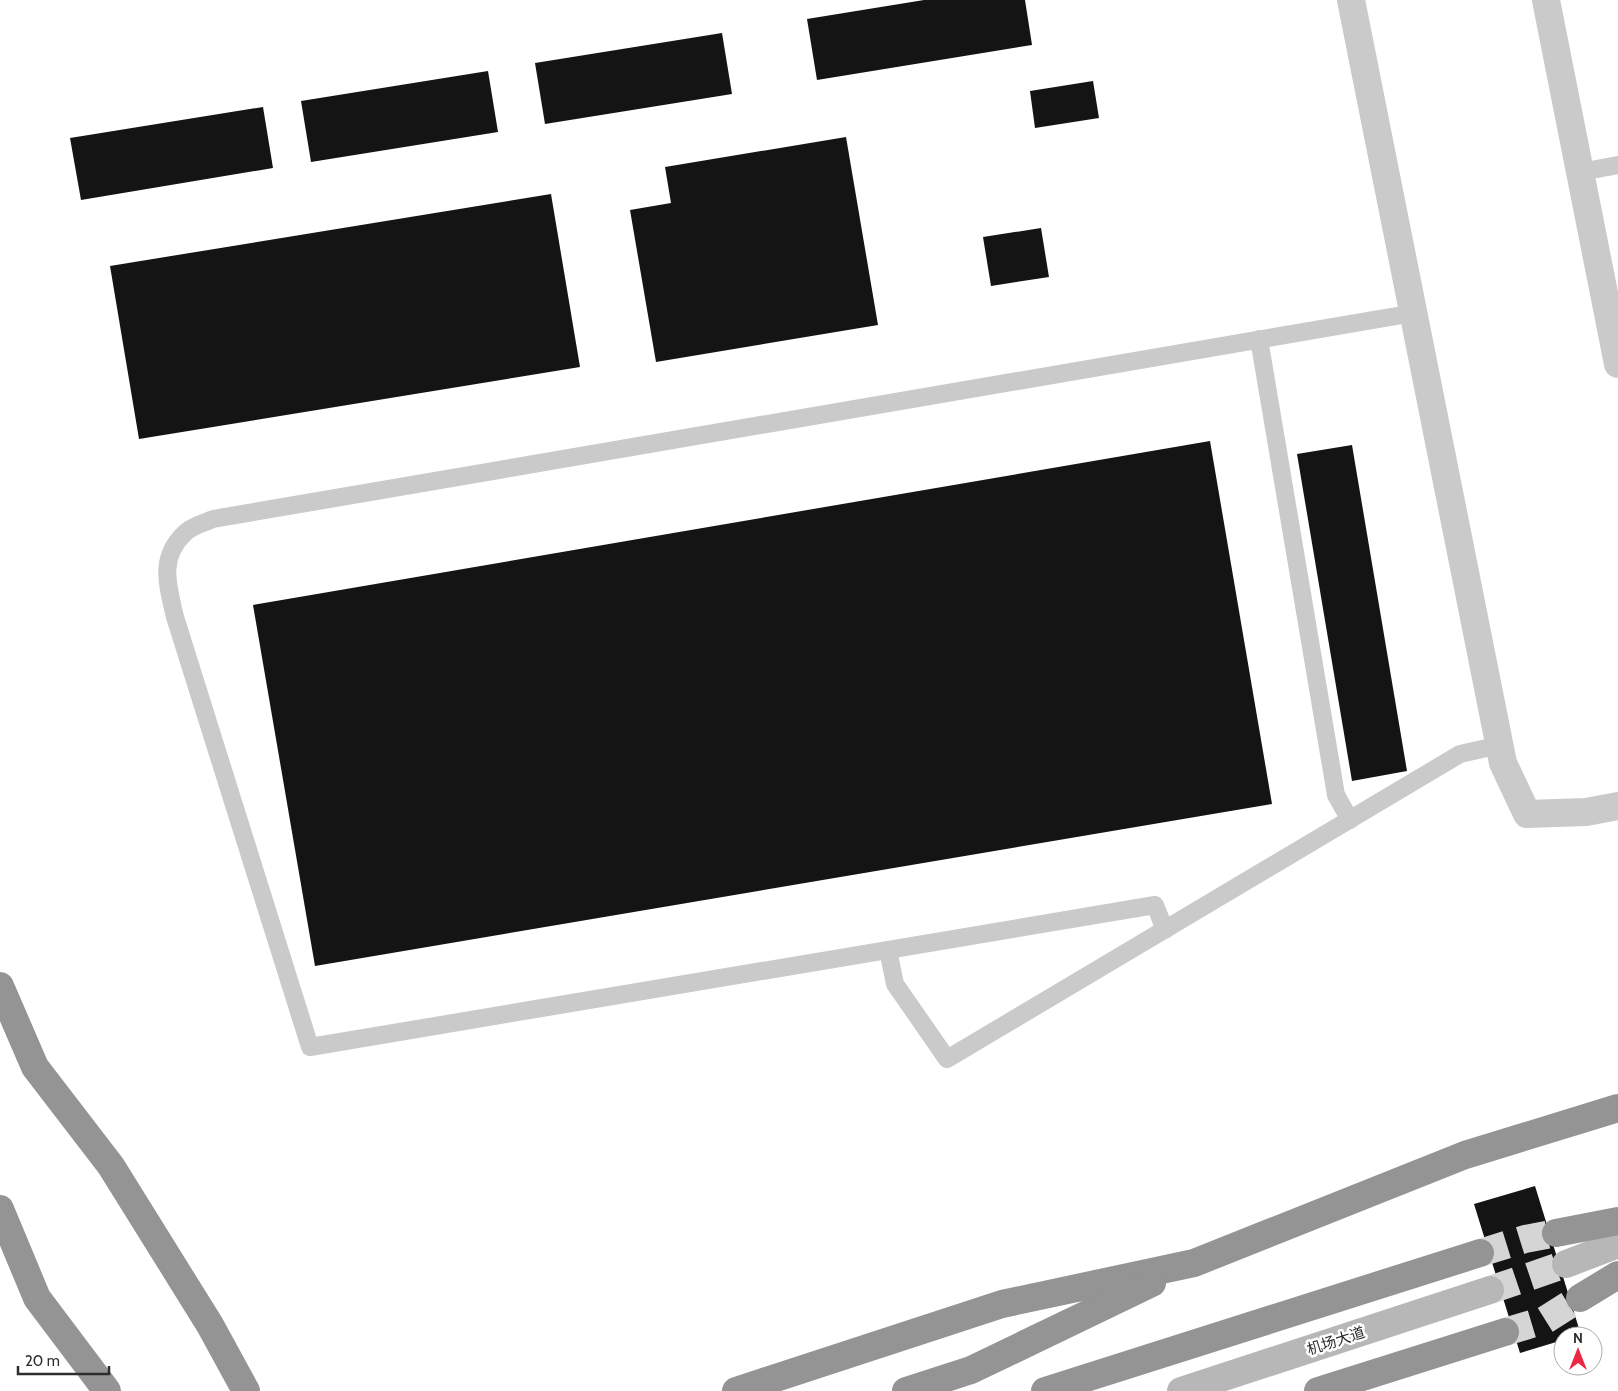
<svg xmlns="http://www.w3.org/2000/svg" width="1618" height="1391" font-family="Cabin,'Noto Sans SC',sans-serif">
	<rect width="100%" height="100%" fill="#fff"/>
	<g fill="#141414">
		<path d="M924 0H1025L1032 45 817 80 807 19Z"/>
		<path d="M722 33 732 94 545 124 535 63Z"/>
		<path d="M488 71 498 132 311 162 301 101Z"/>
		<path d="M1093 81 1099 118 1035 128 1030 91Z"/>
		<path d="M263 107 273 168 81 200 70 138Z"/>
		<path d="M846 137 878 325 656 362 630 210 671 203 665 167Z"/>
		<path d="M551 194 580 367 139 439 110 266Z"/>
		<path d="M1041 228 1049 277 991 286 983 237Z"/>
		<path d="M1210 441 1272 804 315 966 253 605Z"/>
		<path d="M1352 445 1407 771 1352 781 1297 454Z"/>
		<path d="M1535 1186 1581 1335 1563 1336V1340L1520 1353 1474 1204Z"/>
	</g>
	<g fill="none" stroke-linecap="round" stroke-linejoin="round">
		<path stroke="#d5d5d5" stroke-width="28" stroke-dasharray="28 14" stroke-linecap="butt" d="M1490 1290 1566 1264"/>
		<g stroke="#d5d5d5" stroke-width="28" stroke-dasharray="28 14" stroke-linecap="butt">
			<path d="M1480 1253 1525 1239 1556 1233"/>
			<path d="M1505 1332 1545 1320 1580 1298"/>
		</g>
		<g stroke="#cacaca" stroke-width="18">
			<path d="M1580 172 1618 165"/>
			<path d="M1259 339 1336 795 1350 820"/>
			<path d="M1165 930 1155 905 310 1047 175 617C168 586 158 558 185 533 191 526 205 523 213 519L1414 313"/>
			<path d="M888 950 895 984 947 1059 1460 754 1500 745"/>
		</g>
		<g stroke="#cacaca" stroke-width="28">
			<path d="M1351 0 1503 763 1527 814 1586 812 1618 806"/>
			<path d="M1546 0 1618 364"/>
		</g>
		<g stroke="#b7b7b7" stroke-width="28">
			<path d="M1566 1264 1618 1244"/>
			<path d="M1181 1391 1490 1290"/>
		</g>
		<g stroke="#949494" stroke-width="28">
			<path d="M0 986 35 1067 111 1166 210 1325 246 1391"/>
			<path d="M0 1209 37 1298 107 1391"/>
			<path d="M1556 1233 1618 1221"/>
			<path d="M1580 1298 1618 1275"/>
			<path d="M736 1391 1002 1304 1194 1263 1465 1155 1618 1108"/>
			<path d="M906 1391 971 1370 1152 1283"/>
			<path d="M1045 1391 1480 1253"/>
			<path d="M1318 1391 1505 1332"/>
		</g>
	</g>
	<g text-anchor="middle" stroke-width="5" stroke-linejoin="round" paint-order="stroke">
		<g font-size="15" fill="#2d2d2d" stroke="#fff">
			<text transform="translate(1336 1341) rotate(-18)" y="5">机场大道</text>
		</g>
	</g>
	<g transform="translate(1578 1351)"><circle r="24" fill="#ffffff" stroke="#ababab"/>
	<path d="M0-4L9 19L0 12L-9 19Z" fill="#ec2744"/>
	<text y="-8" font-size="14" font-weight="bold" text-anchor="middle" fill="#2d2d2d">N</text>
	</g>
	<path d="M18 1366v8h91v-8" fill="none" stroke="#2d2d2d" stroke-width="2.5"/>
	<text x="25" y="1366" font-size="15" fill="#2d2d2d" stroke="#ffffff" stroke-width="4" paint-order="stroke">20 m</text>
</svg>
